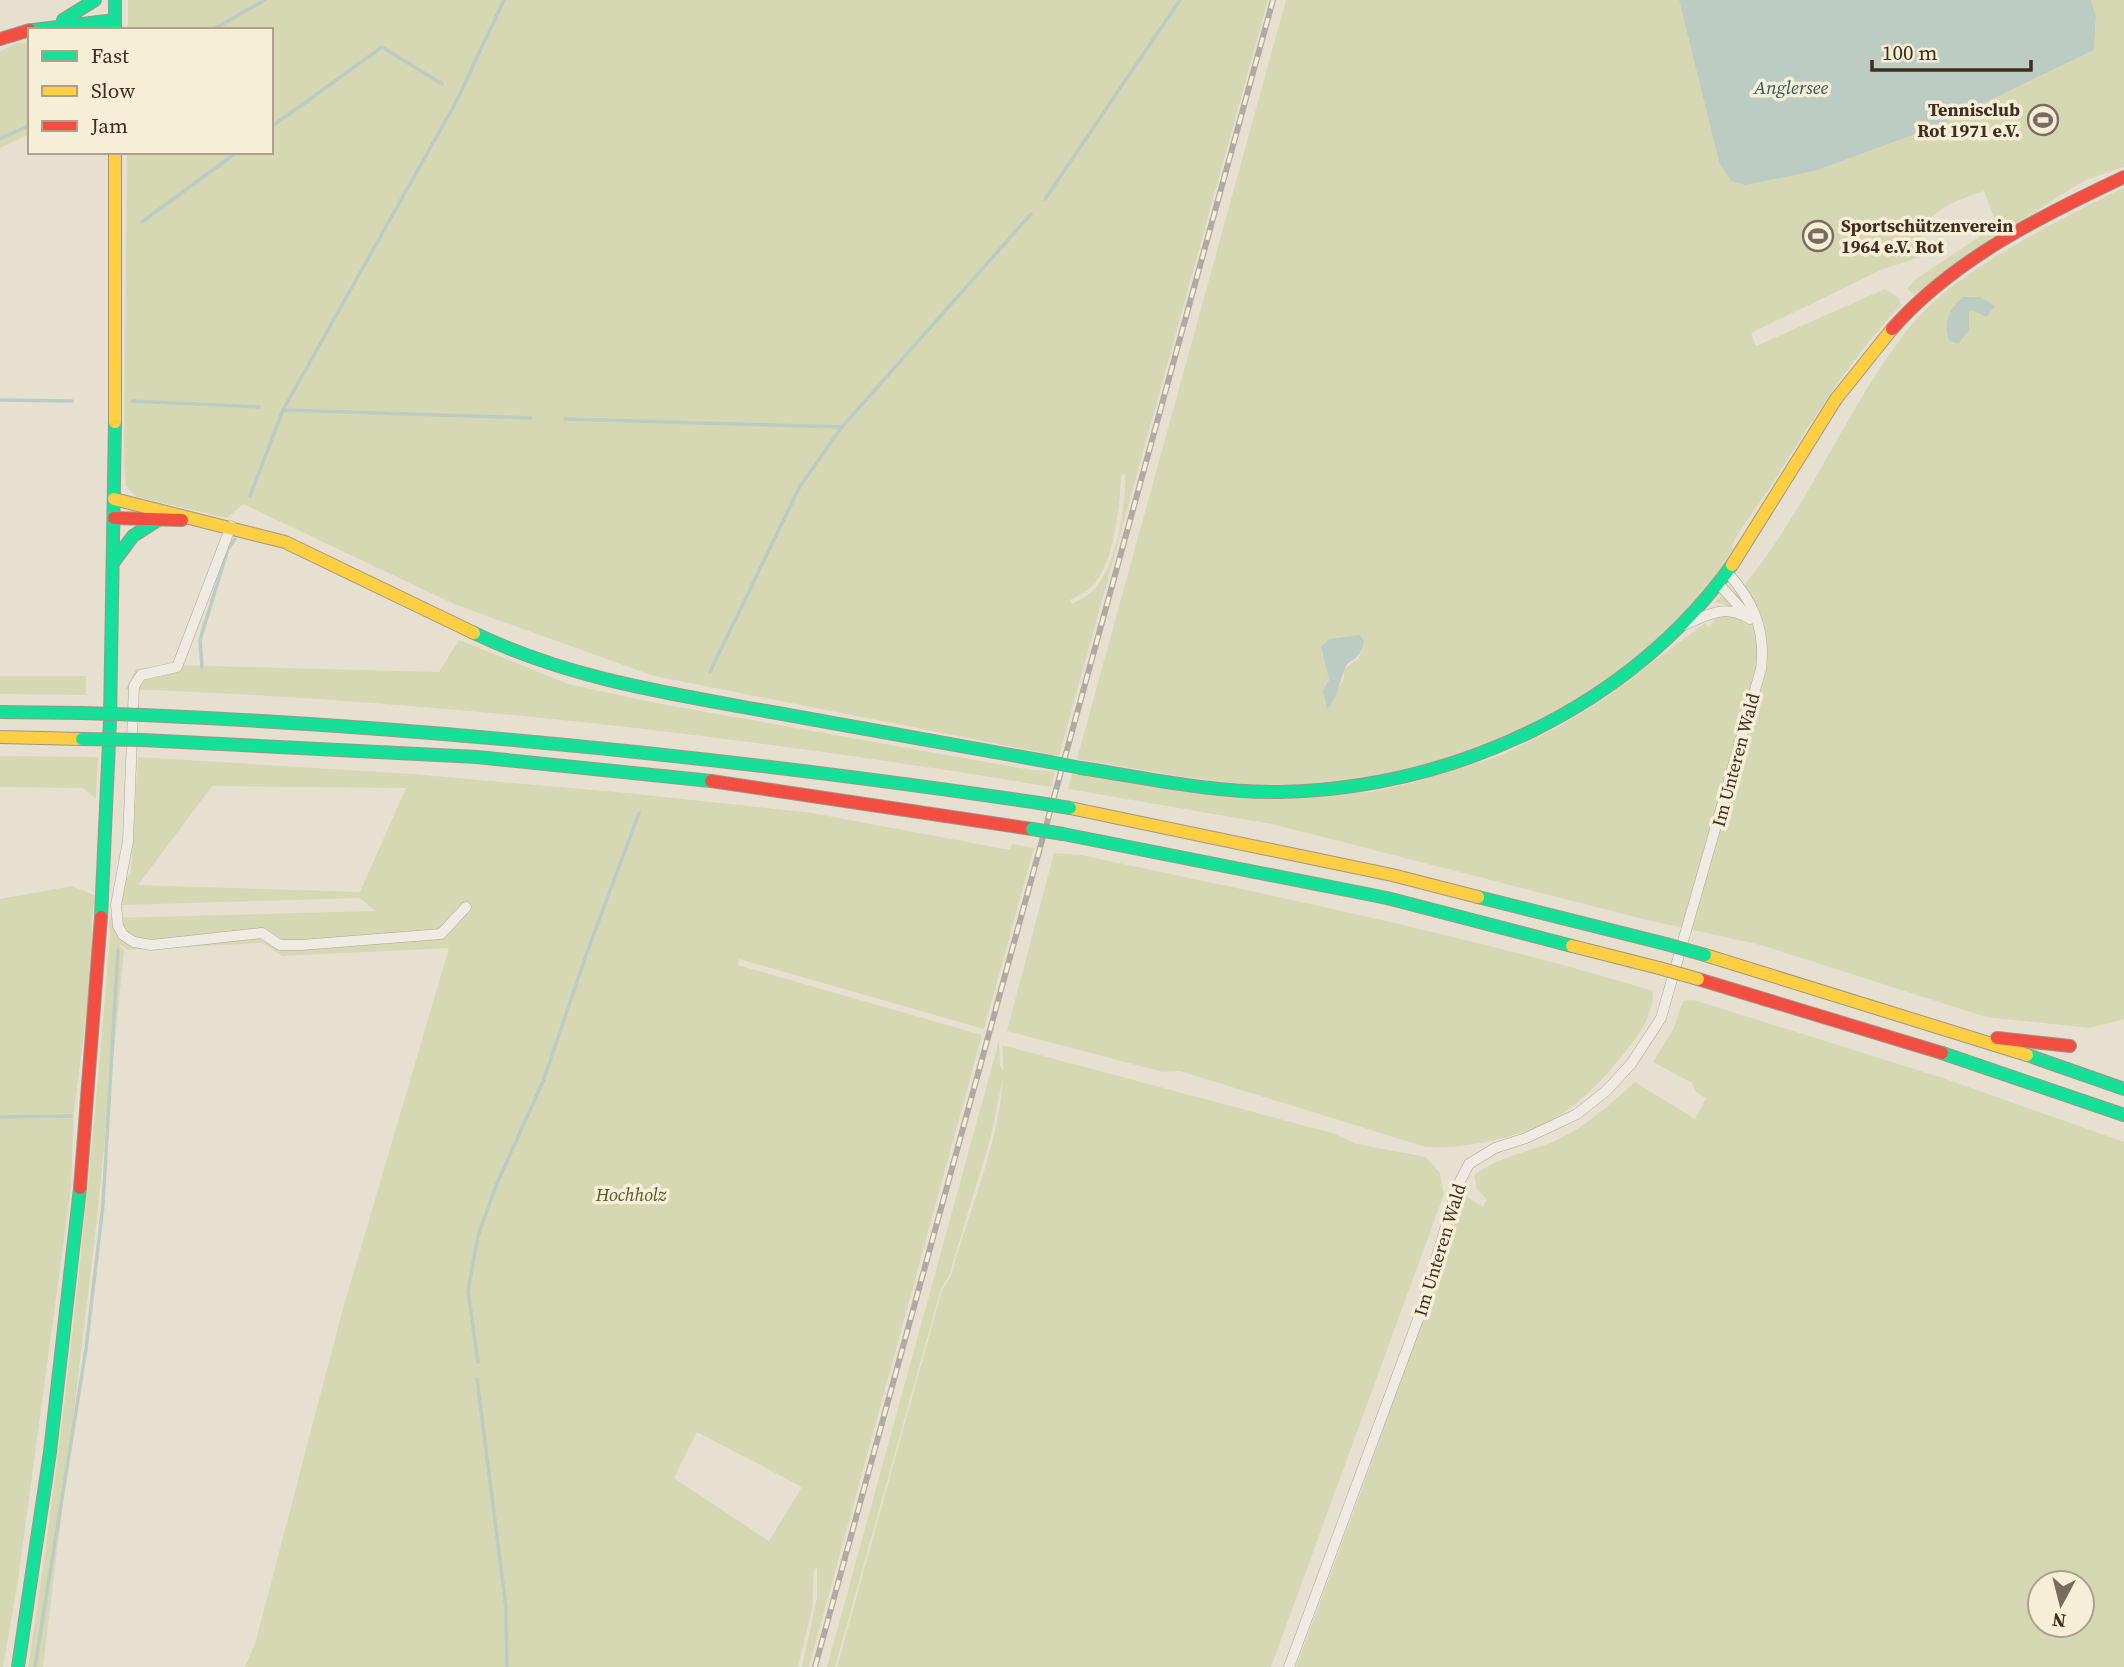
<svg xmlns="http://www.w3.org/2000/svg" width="2124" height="1667" font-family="'Source Serif 4',serif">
	<rect width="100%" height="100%" fill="#e7e0d1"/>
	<g fill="#d6d7b3" fill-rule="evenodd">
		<path d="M128 0H1268L1059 756 654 676 454 604 243 504 227 518 137 497 126 486 124 467 127 152H271V30H128ZM1125 474C1126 504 1117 561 1098 585 1092 594 1081 599 1072 604L1070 600C1077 596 1086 592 1093 585 1114 564 1120 505 1121 476Z"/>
		<path d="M1286 0H1679L1719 162 1746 185 1815 171 1932 128 2094 50 2096 17 2091 0H2124V167L2085 180 2000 234 1914 295 1907 289 1916 279 1997 225 1984 191C1955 202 1929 207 1920 240 1919 247 1917 250 1920 257L1883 269 1751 333 1756 346 1885 289 1899 298 1901 305C1848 361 1810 424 1769 489 1763 498 1732 540 1732 547 1732 548 1734 549 1734 551 1732 561 1676 621 1666 631 1565 731 1421 788 1279 786 1211 784 1141 769 1077 759ZM1329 639 1362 649 1359 658 1344 669V678L1333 699 1323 690 1329 680 1321 648Z"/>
		<path d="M30 42V134L0 148V51L18 43Z"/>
		<path d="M2124 187V1019L2090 1028 1986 1017 1761 945 1643 919 1272 824 1068 789 1072 774 1280 798 1371 792 1416 782 1502 755 1558 727 1604 699 1705 623 1708 628 1727 605 1715 602 1721 596 1730 603 1736 594 1731 585 1740 590C1806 512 1843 415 1904 334 1951 271 2055 223 2124 187Z"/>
		<path d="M459 640 568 684 656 703 1031 770 1055 771 1051 787C746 736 435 700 126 689L136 669 173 665 439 672Z"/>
		<path d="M0 676H86V695L0 694Z"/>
		<path d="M0 756 98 757 96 799 83 788 0 787Z"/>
		<path d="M138 757 412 774 627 793 812 813 1010 850 1012 844 1034 848 984 1029 739 959 738 965 982 1035 809 1667H802L817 1598V1568L814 1569 812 1609 798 1667H245L255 1644 342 1312 449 948 282 956 263 943 127 950 117 942 124 950 95 1236 43 1667H28C66 1425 90 1181 110 937L109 918 375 911 360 898 121 905 123 882 131 873ZM212 786 406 788 360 892 138 885ZM697 1432 802 1487 769 1541 674 1478Z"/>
		<path d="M1054 853 1081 855C1273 896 1466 934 1653 991 1653 1016 1640 1033 1625 1052 1606 1076 1585 1099 1560 1115 1528 1136 1463 1150 1426 1147L1180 1071 1163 1072 1007 1031Z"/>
		<path d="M72 886 96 896 92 918V969L74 1112 71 1187 18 1580 3 1667H0V899Z"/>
		<path d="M1694 1000 1943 1078 2124 1142V1667H1296L1369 1470 1465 1195 1483 1207 1487 1200 1477 1189 1474 1175C1498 1157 1528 1152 1555 1141 1586 1127 1610 1104 1635 1082L1695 1119 1706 1098 1696 1092 1692 1083 1653 1062 1674 1028 1683 1001ZM2040 1583H2082V1625H2040Z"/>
		<path d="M999 1041 1000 1066 1004 1072 991 1136 949 1276 941 1289 835 1667H827Z"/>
		<path d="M1002 1045 1332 1133 1357 1144 1426 1157 1440 1173 1444 1194 1271 1667H837L942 1290 951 1276C970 1205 1011 1118 1002 1045Z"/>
	</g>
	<g fill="#bcccc2">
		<path d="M1679 0H2091L2096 17 2094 50 1932 128 1815 171 1746 185 1731 181 1719 162Z"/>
		<path d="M1963 297H1980L1995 306 1986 317 1972 310 1969 312V330L1958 344 1949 340C1943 322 1949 309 1963 297Z"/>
		<path d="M1360 635 1364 641C1360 663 1350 657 1345 668 1339 683 1338 698 1327 709L1323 690 1329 680 1321 647 1329 639Z"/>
	</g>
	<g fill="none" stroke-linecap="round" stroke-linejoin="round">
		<g stroke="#bcccc2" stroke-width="3.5">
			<path d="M212 30 265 0"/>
			<path d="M271 127 382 47 442 84"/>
			<path d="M0 139 30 125"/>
			<path d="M1045 199 1180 0"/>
			<path d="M142 222 237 152"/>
			<path d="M0 400 72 401"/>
			<path d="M132 401 259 407"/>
			<path d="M283 410 531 418"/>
			<path d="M565 419 842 427"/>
			<path d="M250 496 283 410 456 102 504 0"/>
			<path d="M202 667 200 640 228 549 235 539"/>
			<path d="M710 672 800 486 842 427 1031 214"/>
			<path d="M0 1117 71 1116"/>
			<path d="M478 1362 468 1291 478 1236 495 1188 544 1079 585 958 639 813"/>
			<path d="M477 1379 506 1608 507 1667"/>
			<path d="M35 1667 86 1349 103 1205 118 950"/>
		</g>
		<g stroke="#ada599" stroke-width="11">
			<g id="street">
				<path d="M231 526 177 667 141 675 134 686 128 841 116 905 118 926 123 935 134 942 151 945 262 933 280 945H301L441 934 466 907"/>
				<path d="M1718 583 1744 612"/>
				<path d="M1684 625C1708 615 1726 603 1750 619"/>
				<path d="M1289 1667 1420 1314 1458 1185 1469 1164 1495 1148 1526 1138 1577 1114 1606 1091 1631 1064 1661 1018 1761 669C1766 629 1753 601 1727 572"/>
			</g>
		</g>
		<g stroke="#9c958a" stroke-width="14">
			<g id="fast">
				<path d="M115 0V30"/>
				<path d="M63 20 95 0"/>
				<path d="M33 30 115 20"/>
				<path d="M113 563 133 536 158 520"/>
				<path d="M474 633C567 678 666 693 766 711 861 728 955 745 1050 762"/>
				<path d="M0 712 82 713"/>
				<path d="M143 715C444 728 741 759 1039 803"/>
				<path d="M142 740 477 757 711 781"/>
				<path d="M1081 768C1147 778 1213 793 1280 792 1455 788 1628 708 1732 565"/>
				<path d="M1063 834 1387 898 1572 946"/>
				<path d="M1478 897 1666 944"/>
				<path d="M101 917 110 720 115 422"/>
				<path d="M1942 1053 2124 1115"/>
				<path d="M2027 1055 2124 1089"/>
				<path d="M18 1667 50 1452 80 1188"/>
			</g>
		</g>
		<g stroke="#9c958a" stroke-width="14">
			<g id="slow">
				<path d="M115 422V152"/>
				<path d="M114 499 285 542 474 633"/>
				<path d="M1732 565 1836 399 1892 329"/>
				<path d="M0 737 82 739"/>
				<path d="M1070 808 1392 875 1478 897"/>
				<path d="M1572 946 1659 968"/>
				<path d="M1705 955 2027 1055"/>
			</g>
		</g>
		<g stroke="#9c958a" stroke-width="14">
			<g id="jam">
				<path d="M0 39 30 30"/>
				<path d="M1892 329C1954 259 2041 216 2124 177"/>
				<path d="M114 518 182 520"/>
				<path d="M711 781 1032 829"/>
				<path d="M1698 979 1942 1053"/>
				<path d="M1997 1038 2070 1046"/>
				<path d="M80 1188 101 917"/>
			</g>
		</g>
		<use href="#street" stroke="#efebe3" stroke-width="10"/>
		<use href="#fast" stroke="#16e098" stroke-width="12"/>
		<use href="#slow" stroke="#ffcf43" stroke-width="12"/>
		<use href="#jam" stroke="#f24e42" stroke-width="12"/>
		<g stroke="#afaaa2" stroke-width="6">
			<path id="rail" d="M815 1667 1273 0"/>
		</g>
		<use href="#rail" stroke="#f7eed8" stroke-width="3.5" stroke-dasharray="10" stroke-linecap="butt"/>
		<g stroke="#9c958a" stroke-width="14" stroke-linecap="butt">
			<g id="fast-bridge">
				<path d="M82 713 143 715"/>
				<path d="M82 739 142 740"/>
				<path d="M1050 762 1081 768"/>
				<path d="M1039 803 1070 808"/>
				<path d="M1032 829 1063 834"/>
				<path d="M1666 944 1705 955"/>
			</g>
		</g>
		<g stroke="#9c958a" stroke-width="14" stroke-linecap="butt">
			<path id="slow-bridge" d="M1659 968 1698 979"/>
		</g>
		<use href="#fast-bridge" stroke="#16e098" stroke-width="12"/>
		<use href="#slow-bridge" stroke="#ffcf43" stroke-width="12"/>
	</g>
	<defs>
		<g id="stadium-ring" transform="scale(1.575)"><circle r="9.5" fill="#f7eed8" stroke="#786c5e" stroke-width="1.5"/><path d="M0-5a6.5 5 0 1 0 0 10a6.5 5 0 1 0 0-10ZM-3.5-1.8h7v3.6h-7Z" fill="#786c5e"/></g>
	</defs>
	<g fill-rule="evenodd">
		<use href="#stadium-ring" x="2043" y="120"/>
		<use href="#stadium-ring" x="1818" y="236"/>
	</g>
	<g text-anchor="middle" stroke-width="7" stroke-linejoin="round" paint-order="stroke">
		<g font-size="18" font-weight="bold" fill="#3d2e20" stroke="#f7eed8" text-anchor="end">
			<text x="2020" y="116">Tennisclub<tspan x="2020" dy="21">Rot 1971 e.V.</tspan></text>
			<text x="1841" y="232" text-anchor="start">Sportschützenverein<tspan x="1841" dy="21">1964 e.V. Rot</tspan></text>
		</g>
		<g font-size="18" fill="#3d2e20" stroke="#f7eed8">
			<text transform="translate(1736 760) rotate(-75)" y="6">Im Unteren Wald</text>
			<text transform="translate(1440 1250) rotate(-73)" y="6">Im Unteren Wald</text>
		</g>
		<g font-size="18" font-style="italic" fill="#4d5a26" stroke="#f7eed8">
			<text x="631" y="1201">Hochholz</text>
		</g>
		<g font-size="19" font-style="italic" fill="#2f5d5a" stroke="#f7eed8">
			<text x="1791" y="94">Anglersee</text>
		</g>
	</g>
	<rect x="28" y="28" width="245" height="126" fill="#f7eed8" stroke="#ada18e" stroke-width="2"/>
	<rect x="42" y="51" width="35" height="10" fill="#16e098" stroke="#ada18e" stroke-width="2"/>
	<text x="91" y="63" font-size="21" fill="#3d2e20">Fast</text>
	<rect x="42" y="86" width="35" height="10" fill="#ffcf43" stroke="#ada18e" stroke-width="2"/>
	<text x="91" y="98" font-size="21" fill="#3d2e20">Slow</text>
	<rect x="42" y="121" width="35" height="10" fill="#f24e42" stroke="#ada18e" stroke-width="2"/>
	<text x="91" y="133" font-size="21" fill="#3d2e20">Jam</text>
	<g transform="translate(2061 1604) rotate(187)"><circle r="33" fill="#f7eed8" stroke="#ada18e" stroke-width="2"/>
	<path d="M0-5L12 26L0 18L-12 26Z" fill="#786c5e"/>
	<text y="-10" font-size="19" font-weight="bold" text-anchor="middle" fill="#3d2e20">N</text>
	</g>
	<path d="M1872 60v10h159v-10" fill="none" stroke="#3d2e20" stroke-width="3.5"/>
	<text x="1882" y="60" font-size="21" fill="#3d2e20" stroke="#f7eed8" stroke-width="5" paint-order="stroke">100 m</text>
</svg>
